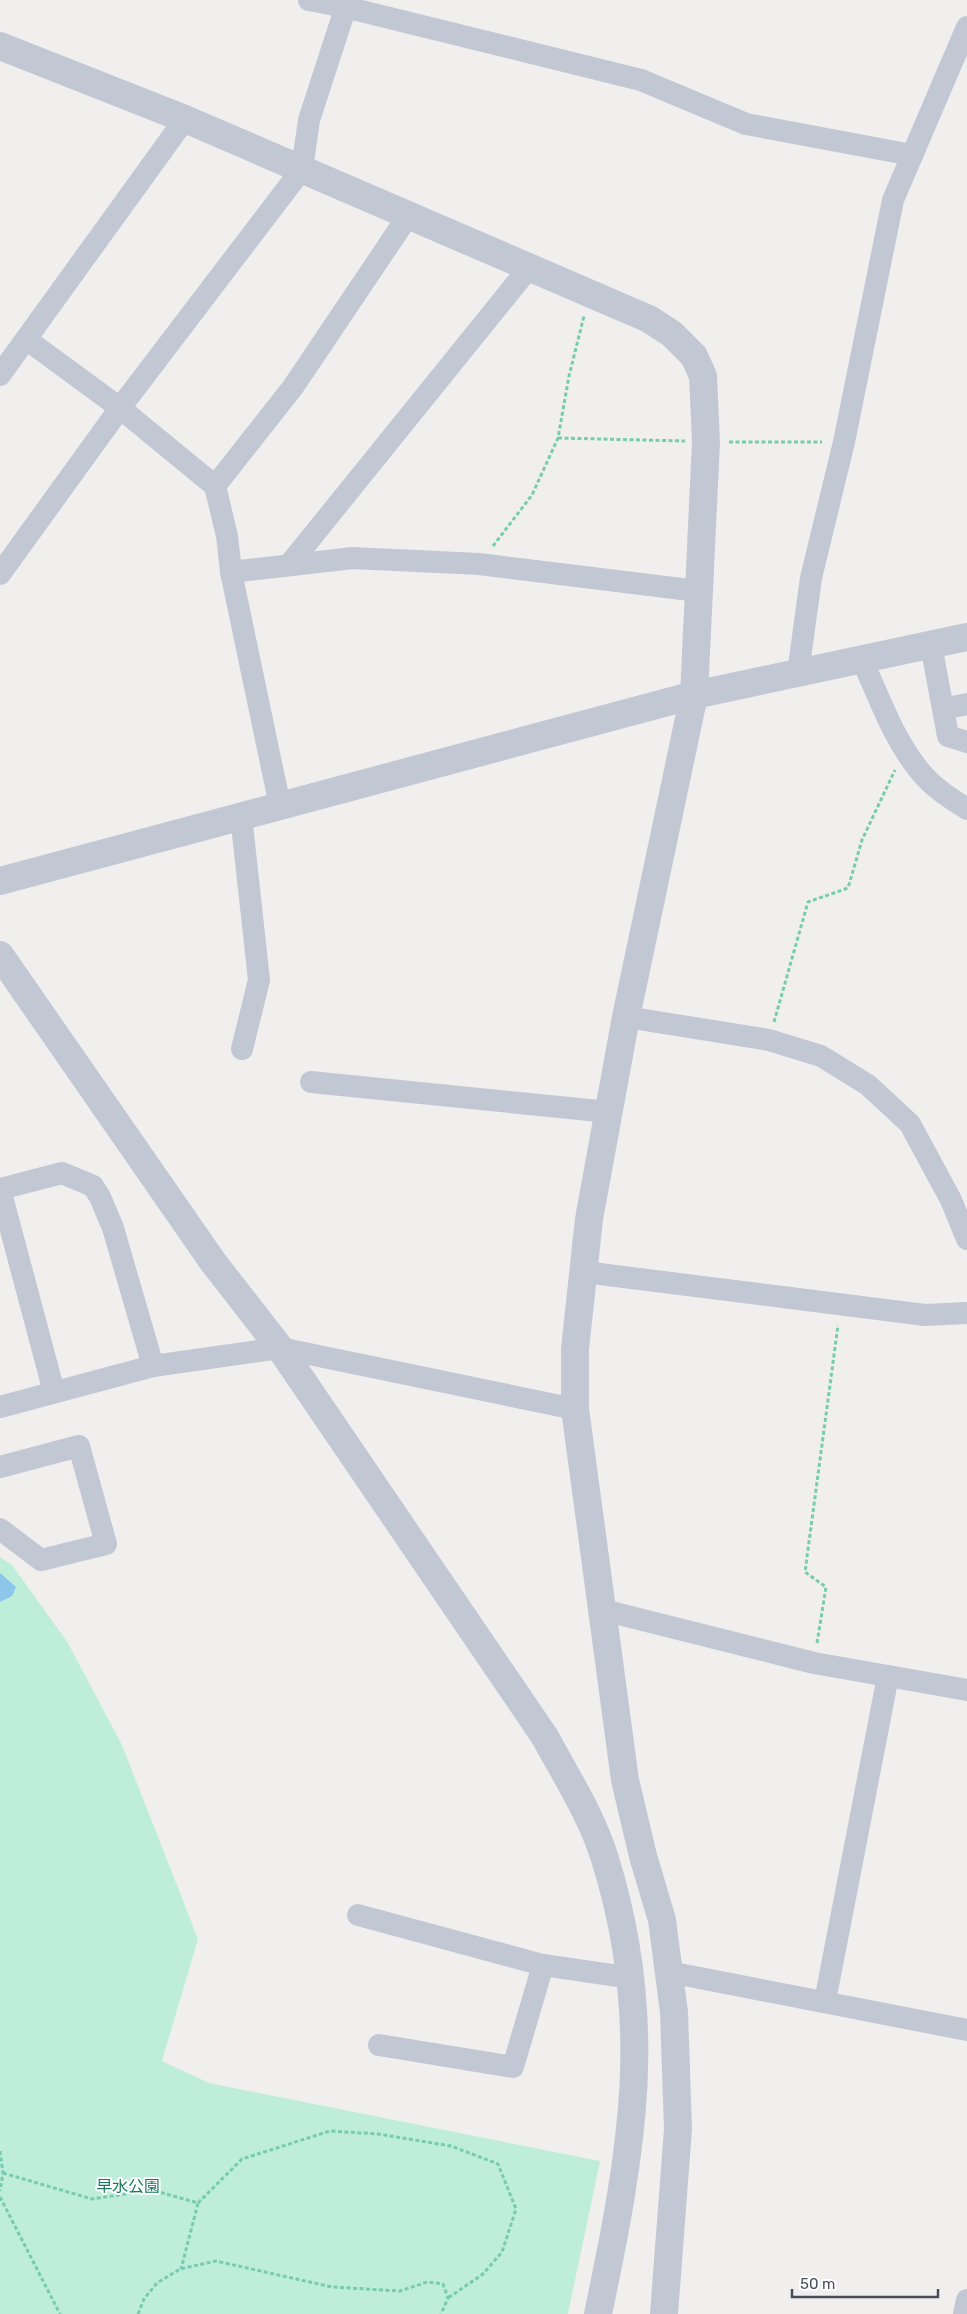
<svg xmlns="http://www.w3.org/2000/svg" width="967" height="2314" font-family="Rubik,'Noto Sans JP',sans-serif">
	<rect width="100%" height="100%" fill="#f1efee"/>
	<path fill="#beeed9" d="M0 1557 12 1565 68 1643 122 1745 198 1939 162 2061 209 2083 600 2161 568 2314H0Z"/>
	<path fill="#8cc6ea" d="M0 1573 16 1587 12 1596 0 1602Z"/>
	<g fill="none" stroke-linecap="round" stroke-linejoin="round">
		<g stroke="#77cbb0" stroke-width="3" stroke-dasharray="4 2.5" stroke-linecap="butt">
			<path d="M558 438 685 441"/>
			<path d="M729 442H822"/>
			<path d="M493 546 532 495 558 438 569 376 584 316"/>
			<path d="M774 1022 808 902 848 888 862 840 895 770"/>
			<path d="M817 1643 826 1587 805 1572 838 1325"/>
			<path d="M0 2151 3 2173 0 2191"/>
			<path d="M3 2173 92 2199 152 2190 198 2203 181 2269"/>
			<path d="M0 2197 60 2314"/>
			<path d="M198 2203 242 2159 330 2131 378 2134 451 2146 498 2164 516 2209 502 2252 483 2274 448 2298"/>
			<path d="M138 2314 144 2299 157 2283 180 2269 216 2261 332 2287 400 2291 427 2282 443 2284 448 2298 441 2314"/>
		</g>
		<g stroke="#c2c8d3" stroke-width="22">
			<path d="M309 0 345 7 641 80 746 124 912 155"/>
			<path d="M26 339 120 408 215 486 227 536 231 572 280 806"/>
			<path d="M0 375 185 119"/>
			<path d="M215 486 293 387 408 216"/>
			<path d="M289 565 528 269"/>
			<path d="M231 572 353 558 479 564 698 591"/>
			<path d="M0 574 120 408 302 169 309 120 348 0"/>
			<path d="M931 645 948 736 967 742"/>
			<path d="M862 660C879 697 893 738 919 770 932 787 950 798 967 809"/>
			<path d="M798 673 811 578 844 442 893 200 967 27"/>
			<path d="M943 709 967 704"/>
			<path d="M241 816 259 980 242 1049"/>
			<path d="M626 1017 769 1040 821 1056 868 1085 910 1124 951 1200 967 1239"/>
			<path d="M311 1082 609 1112"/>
			<path d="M0 1189 62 1173 93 1186 100 1197 113 1228 153 1366"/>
			<path d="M0 1189 54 1392"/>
			<path d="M584 1272 925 1315 967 1313"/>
			<path d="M0 1407 153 1366 280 1348 575 1409"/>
			<path d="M0 1467 79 1446 106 1544 41 1560 0 1529"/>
			<path d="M603 1610 814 1663 967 1690"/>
			<path d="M358 1915 543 1965 632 1978"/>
			<path d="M669 1972 967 2030"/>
			<path d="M825 2001 888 1676"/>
			<path d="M379 2045 513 2067 543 1965"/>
			<path d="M964 2314 967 2300"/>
		</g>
		<g stroke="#c2c8d3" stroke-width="28">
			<path d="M0 46 185 119 649 319 672 334 694 356 703 376 706 442 694 695 626 1017 589 1219 575 1349V1409L625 1780 643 1856 662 1920 674 2012 678 2129 664 2314"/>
			<path d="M0 881 694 695 967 637"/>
			<path d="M0 955 213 1262 280 1348 545 1737C566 1776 592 1816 605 1859 656 2022 632 2152 598 2314"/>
		</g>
	</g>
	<g text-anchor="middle" stroke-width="4" stroke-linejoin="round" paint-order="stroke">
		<g font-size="16" fill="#197b5b" stroke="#fff">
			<text x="128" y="2192">早水公園</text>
		</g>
	</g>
	<path d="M792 2289v8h146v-8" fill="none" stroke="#474e5b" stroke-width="2.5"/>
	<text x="800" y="2289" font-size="15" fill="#474e5b" stroke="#ffffff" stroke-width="4" paint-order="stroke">50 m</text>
</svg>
